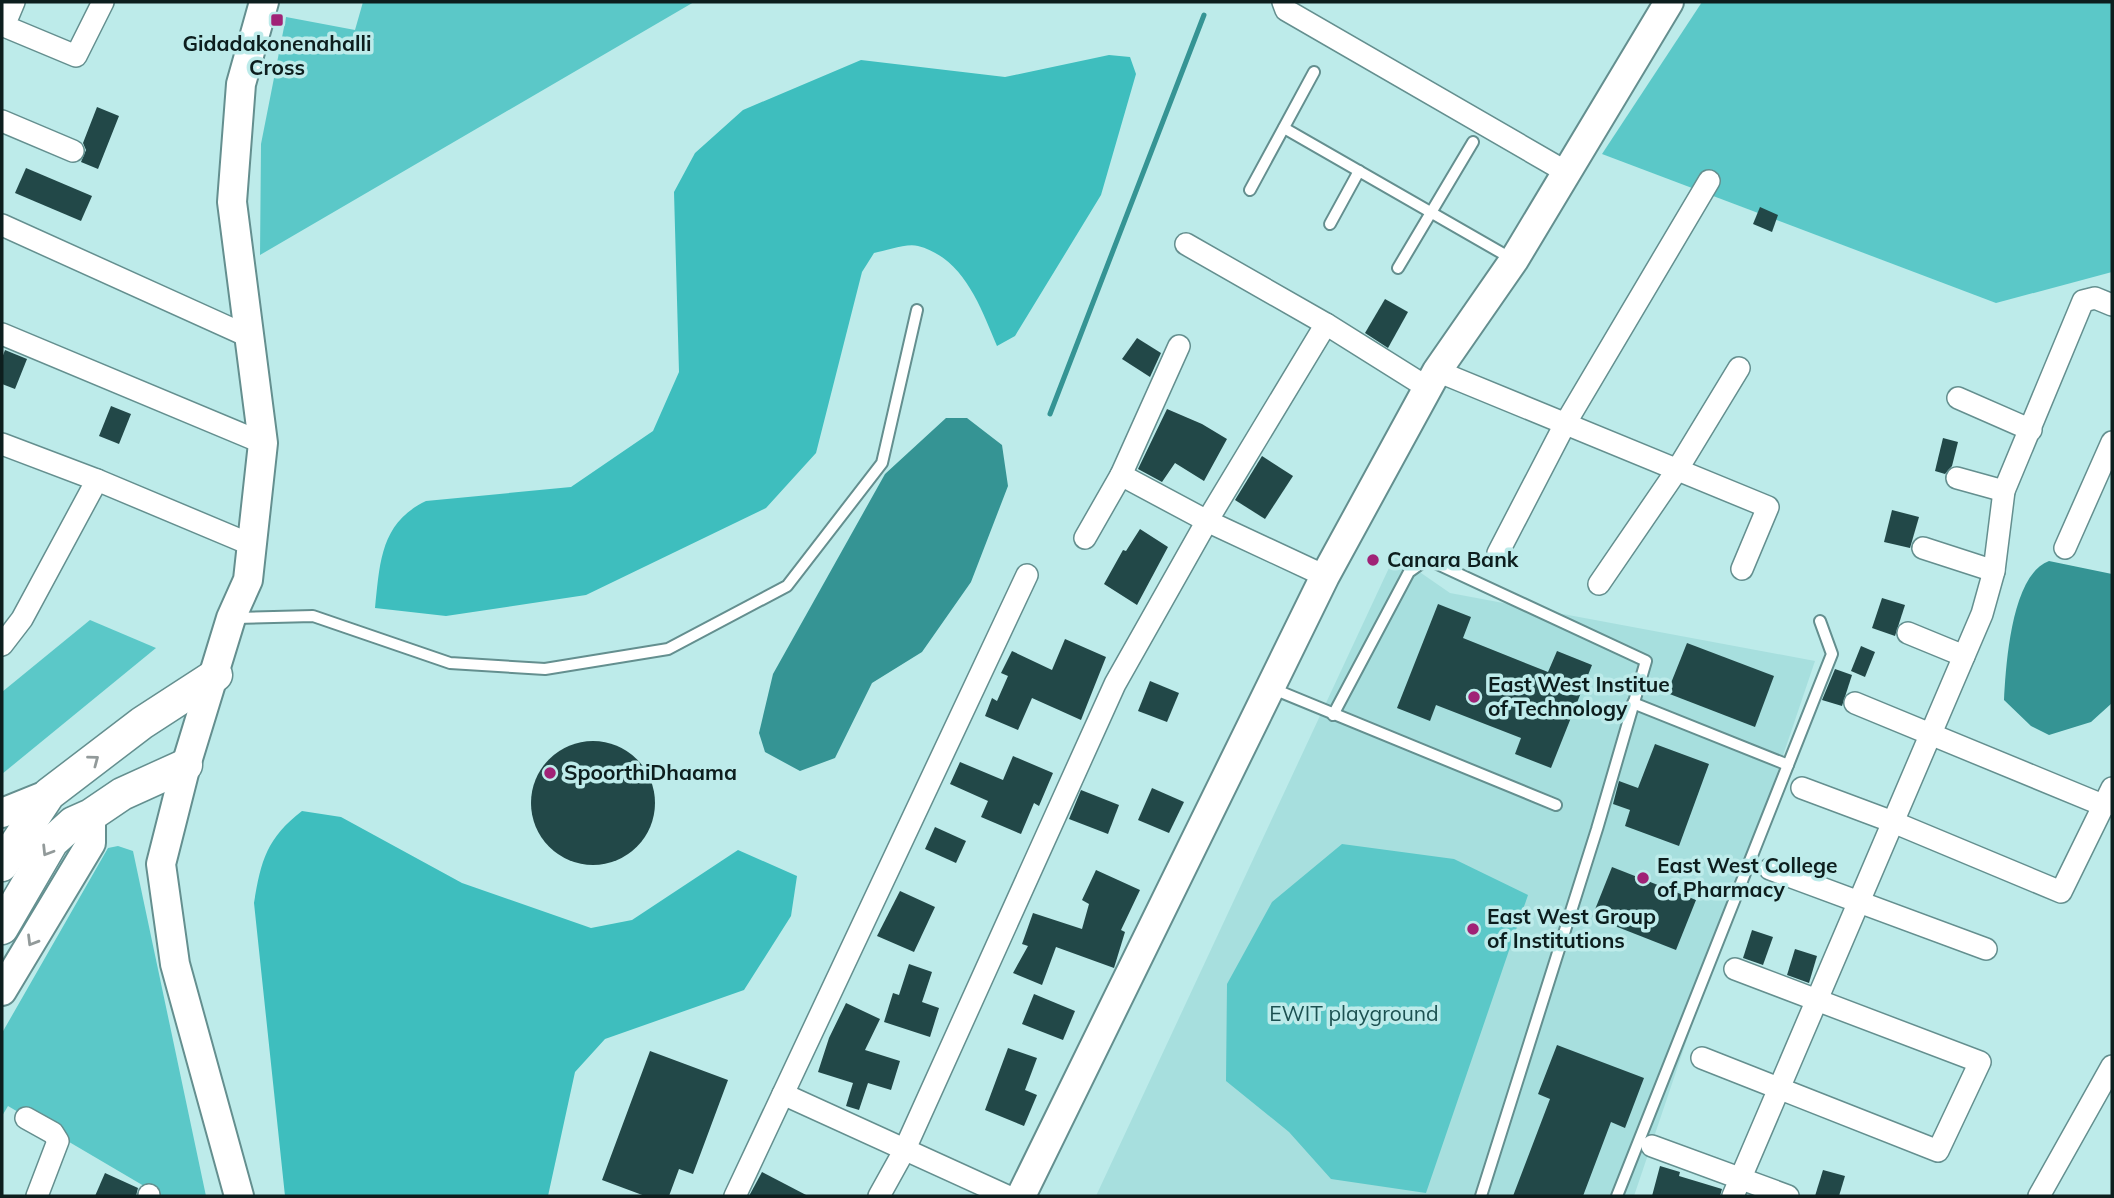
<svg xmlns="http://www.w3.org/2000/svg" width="2114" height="1198" font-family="Mulish,sans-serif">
	<rect width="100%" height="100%" fill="#bdebea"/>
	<path fill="#a7dfde" d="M1395 555 1450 593 1815 661 1634 1196H1096Z"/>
	<g fill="#5bc8c8">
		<path d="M363 2H694L260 255 261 144 286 17 355 30Z"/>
		<path d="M1702 2H2112V272L1996 303 1602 154Z"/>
		<path d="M90 620 156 648 2 774V692Z"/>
		<path d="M1342 844 1454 859 1528 895 1426 1193 1331 1179 1289 1132 1226 1081 1227 984 1272 902Z"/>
		<path d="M118 846 133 851 206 1196H161L8 1106 2 1116V1033L108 848Z"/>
	</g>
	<g fill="#3ebebe">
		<path d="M1109 55 1130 57 1136 74 1101 195 1015 336 997 346C981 308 964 258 918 246 906 243 886 251 874 253L862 272 816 453 766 508 586 595 446 616 375 608C380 563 380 523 426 501L571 487 653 431 679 372 674 192 695 153 743 110 861 60 1005 77Z"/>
		<path d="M302 811 341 817 462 883 591 928 632 920 738 850 797 876 791 916 744 990 605 1039 575 1072 548 1196H285L254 903C261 860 267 838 302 811Z"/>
	</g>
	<g fill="#359494">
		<path d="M946 418H967L1002 445 1008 486 971 582 922 652 872 683 835 758 800 771 765 752 759 733 773 674 885 474Z"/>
		<path d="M2049 561 2112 574V703L2091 722 2049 735 2031 726 2004 700C2006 665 2011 575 2049 561Z"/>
	</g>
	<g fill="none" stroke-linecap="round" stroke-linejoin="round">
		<path stroke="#359494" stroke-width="5" d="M1050 414 1204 15"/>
	</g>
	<g fill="#224848">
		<path d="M97 107 119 116 98 169 81 162 86 150 83 143Z"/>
		<path d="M26 168 92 196 81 221 15 193Z"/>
		<path d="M1760 207 1778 215 1772 232 1753 224Z"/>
		<path d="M1385 299 1408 312 1388 348 1365 333Z"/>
		<path d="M1137 338 1161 353 1150 377 1122 359Z"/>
		<path d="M5 350 27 359 15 389 2 384V358Z"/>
		<path d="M111 406 131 414 119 444 99 436Z"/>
		<path d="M1167 409 1202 424 1227 439 1204 481 1175 463 1162 482 1138 469Z"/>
		<path d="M1943 438 1958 442 1952 466 1945 474 1935 471Z"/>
		<path d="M1262 456 1293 476 1265 519 1235 500Z"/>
		<path d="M1892 510 1919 517 1910 548 1884 542Z"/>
		<path d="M1140 529 1168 547 1137 605 1104 584 1123 550 1126 551Z"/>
		<path d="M1882 598 1905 605 1895 636 1872 628Z"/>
		<path d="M1438 604 1471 617 1463 638 1548 672 1557 651 1592 665 1551 768 1515 754 1521 738 1436 705 1430 721 1397 708Z"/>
		<path d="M1065 639 1106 657 1081 720 1032 698 1018 730 985 716 992 698 997 701 1008 676 1001 673 1012 651 1052 670Z"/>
		<path d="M1687 643 1774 676 1755 727 1667 693Z"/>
		<path d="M1861 646 1875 652 1865 677 1851 671Z"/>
		<path d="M1835 669 1852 675 1842 706 1822 700Z"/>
		<path d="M1150 681 1179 693 1167 722 1138 711Z"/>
		<circle cx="593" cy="803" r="62"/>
		<path d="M1655 744 1709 764 1679 846 1625 826 1630 810 1613 804 1619 781 1638 788Z"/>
		<path d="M1013 756 1053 773 1039 806 1034 803 1021 834 981 817 988 801 950 784 960 762 1003 780Z"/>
		<path d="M1152 788 1184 802 1169 833 1138 820Z"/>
		<path d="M1081 790 1119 805 1108 834 1069 819Z"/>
		<path d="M935 827 966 841 956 863 925 849Z"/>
		<path d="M1612 867 1696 900 1676 950 1592 917Z"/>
		<path d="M1096 870 1140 890 1121 930 1125 932 1114 968 1056 947 1042 985 1013 973 1028 946 1022 944 1033 913 1082 929 1089 904 1082 900Z"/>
		<path d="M900 891 935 907 914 952 877 936Z"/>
		<path d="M1752 930 1773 937 1763 965 1743 958Z"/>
		<path d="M1795 949 1817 956 1809 983 1787 975Z"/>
		<path d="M909 964 932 972 922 1002 939 1008 930 1037 884 1022 893 993 899 995Z"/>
		<path d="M1034 994 1075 1011 1063 1040 1022 1024Z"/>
		<path d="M846 1003 880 1019 865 1050 900 1061 891 1090 868 1083 859 1110 846 1106 853 1083 818 1072 829 1038Z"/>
		<path d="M1557 1045 1644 1078 1625 1128 1611 1122 1583 1196H1513L1550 1099 1538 1094Z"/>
		<path d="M1008 1048 1037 1058 1025 1090 1037 1095 1024 1126 985 1110Z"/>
		<path d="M650 1051 728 1080 693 1174 679 1169 669 1196H645L602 1180Z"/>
		<path d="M1660 1166 1680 1172 1679 1176 1722 1189 1720 1196H1652Z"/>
		<path d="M1823 1170 1845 1176 1839 1196H1815Z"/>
		<path d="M762 1172 808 1196H749Z"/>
		<path d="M105 1173 138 1188 136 1196H95Z"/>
	</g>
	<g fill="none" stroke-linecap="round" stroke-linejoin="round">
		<g stroke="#648f8f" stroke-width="14">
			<g id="lane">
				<path d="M1284 128 1514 260"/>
				<path d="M1250 190 1314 72"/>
				<path d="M1330 224 1359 171"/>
				<path d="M1398 268 1473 142"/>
				<path d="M235 618 313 616 450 663 545 669 668 649 787 586 882 463 917 310"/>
				<path d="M1271 688 1556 805"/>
				<path d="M1633 703 1788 765"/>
				<path d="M1333 715 1409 572 1423 562H1433L1646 661 1597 829 1481 1196"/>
				<path d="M1617 1196 1832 654 1820 621"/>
			</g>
		</g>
		<g stroke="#648f8f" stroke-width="24">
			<g id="street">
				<path d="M14 2 4 26 76 56 103 2"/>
				<path d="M1283 2 1286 10 1568 173"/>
				<path d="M2 121 73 151"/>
				<path d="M2 225 252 338"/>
				<path d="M1186 244 1326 324 1428 388"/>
				<path d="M2 334 263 443"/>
				<path d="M1437 371 1768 507 1742 569"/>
				<path d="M1958 398 2031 430"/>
				<path d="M2 444 97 480"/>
				<path d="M1121 475 1207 521 1325 576"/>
				<path d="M1957 478 2004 491"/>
				<path d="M1085 538 1121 475 1179 346"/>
				<path d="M1923 548 1994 571"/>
				<path d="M2065 548 2112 442"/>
				<path d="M1498 553 1565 424 1709 181"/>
				<path d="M1599 584 1677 470 1739 368"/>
				<path d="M1908 633 1964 656"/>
				<path d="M2 645 22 619 97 480 252 545"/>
				<path d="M1855 703 2105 806"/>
				<path d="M1802 788 1893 822 2061 892 2112 788"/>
				<path d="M1770 869 1986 949"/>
				<path d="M1702 1058 1938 1151 1980 1062 1735 969"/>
				<path d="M783 1094 1007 1196"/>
				<path d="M26 1118 53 1133 58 1141 37 1196"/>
				<path d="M1652 1146 1788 1196"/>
				<path d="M149 1196V1195"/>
				<path d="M735 1196 1027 575"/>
				<path d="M879 1196 904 1151 1115 684 1207 521 1326 324"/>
				<path d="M1733 1196 1982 614 1994 571 2004 491 2083 301 2095 298 2112 305"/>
				<path d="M2039 1196 2112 1066"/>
			</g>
		</g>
		<g stroke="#648f8f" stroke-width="32">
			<g id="secondary">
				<path d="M2 813 49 794"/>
				<path d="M2 991 91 843V815"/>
				<path d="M239 1196 175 964 161 864 186 765 231 618 248 580 263 443 232 202 241 84 264 2"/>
				<path d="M1021 1196 1325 576 1437 371 1514 260 1669 2"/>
			</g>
		</g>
		<g stroke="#648f8f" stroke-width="35">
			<g id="primary">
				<path d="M2 865 49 794 142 723 216 675"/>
				<path d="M2 928 52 842 73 823 91 815 122 794 186 765"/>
			</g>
		</g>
		<use href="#lane" stroke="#fff" stroke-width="10"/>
		<use href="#street" stroke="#fff" stroke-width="21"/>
		<use href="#secondary" stroke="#fff" stroke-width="28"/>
		<use href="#primary" stroke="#fff" stroke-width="32"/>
	</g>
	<defs><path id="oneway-chevron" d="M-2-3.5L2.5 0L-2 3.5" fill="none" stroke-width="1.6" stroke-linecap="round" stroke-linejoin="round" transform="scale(1.75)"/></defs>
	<g stroke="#929a9a">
		<use href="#oneway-chevron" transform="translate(94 760) rotate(-37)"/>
		<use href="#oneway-chevron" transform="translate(47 851) rotate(122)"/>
		<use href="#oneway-chevron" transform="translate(32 941) rotate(121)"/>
	</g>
	<g fill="#a02276" stroke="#bdebea" stroke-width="2.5">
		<rect x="270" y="13" width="14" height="14" rx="3.5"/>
		<circle cx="1373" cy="560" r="7"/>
		<circle cx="1474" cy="697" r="7"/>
		<circle cx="550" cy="773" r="7"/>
		<circle cx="1643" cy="878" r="7"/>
		<circle cx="1473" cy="929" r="7"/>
	</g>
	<g text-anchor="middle" stroke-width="7" stroke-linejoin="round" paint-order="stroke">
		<g font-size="21" font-weight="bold" fill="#0d1e1e" stroke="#bdebea" text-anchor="start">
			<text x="277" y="51" text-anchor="middle">Gidadakonenahalli<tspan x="277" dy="24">Cross</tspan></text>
			<text x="1387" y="567">Canara Bank</text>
			<text x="1488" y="692">East West Institue<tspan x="1488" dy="24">of Technology</tspan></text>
			<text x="564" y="780">SpoorthiDhaama</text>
			<text x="1657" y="873">East West College<tspan x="1657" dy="24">of Pharmacy</tspan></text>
			<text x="1487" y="924">East West Group<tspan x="1487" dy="24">of Institutions</tspan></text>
		</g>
		<g font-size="21" fill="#1c5151" stroke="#bdebea">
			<text x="1354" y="1021">EWIT playground</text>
		</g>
	</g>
	<rect width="2114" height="1198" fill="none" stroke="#0d1e1e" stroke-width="7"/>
</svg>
